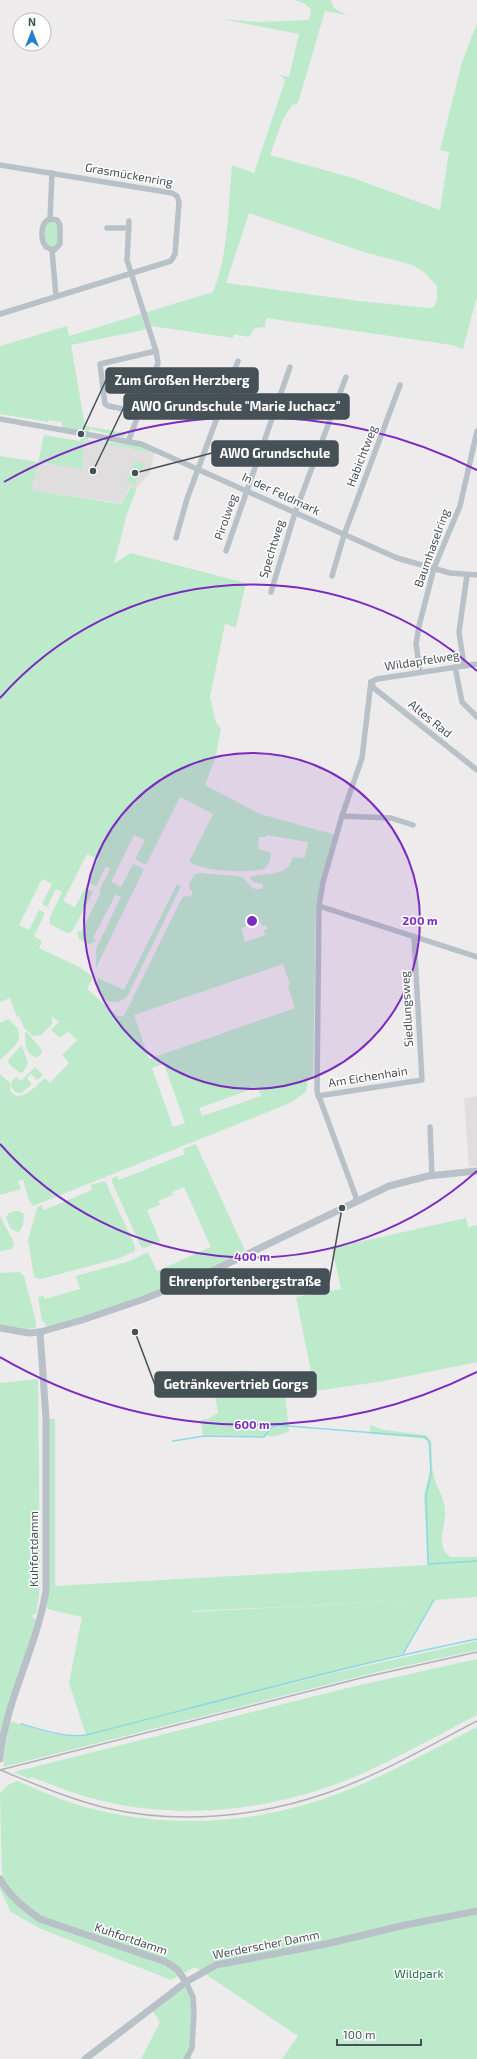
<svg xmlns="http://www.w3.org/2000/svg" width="477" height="2059" font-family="'Exo 2',sans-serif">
	<rect width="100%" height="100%" fill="#eeebec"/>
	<g fill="#dfdddd">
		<path d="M84 440 150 452 154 454 150 473 137 488H129L121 503 30 490 38 462Z"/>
		<path d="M477 1096V1166L469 1167 464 1098Z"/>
	</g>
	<g fill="#bceaca" fill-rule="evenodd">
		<path d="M295 0H331C332 9 339 11 347 15L325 11 298 103 292 105 283 119 270 155 353 178 440 210 449 152 440 150 462 62 477 23V296L463 349 452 345 266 318 265 327 255 328 249 337 234 334 233 338 151 326 143 330 71 345 85 426 126 433 124 438 90 429 89 432 62 428V422L49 420 48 422 0 414V346L67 326 69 336 213 292C229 253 228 207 232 165L254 173 285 81 283 77 276 74 289 77 299 34 221 19 259 22 308 20 310 17 311 9 305 4ZM249 213 367 253 413 265 426 274 437 286V300L434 307 427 308 359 301 226 283Z"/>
		<path d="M51 221 58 225 59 240 55 247 48 246C44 239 44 231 46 223Z"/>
		<path d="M44 435 80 441 81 436 88 437V440L140 446 154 452V454L150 452 84 440 82 469 39 462 31 490 121 504 130 488H137L127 514 114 564 130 553 246 583 236 627 225 624 210 697 216 722 221 729 216 756 205 785 260 814 336 835 316 904 313 1079H308L306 1092 290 1103 33 1206 29 1200 23 1180 18 1181 21 1189 0 1195V1074C2 1077 8 1080 10 1083 11 1087 9 1089 12 1093 23 1103 37 1084 45 1078L50 1083 69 1063 62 1055 77 1040 68 1031 60 1038 51 1030 59 1022 52 1016V1024L41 1035 33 1036 24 1028 19 1016 17 1017 10 998 0 1002V456L38 462ZM180 797 213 814 189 862C208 872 243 873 264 869 269 864 272 859 270 852L258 849 259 837H266V835L308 842 305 856V858L293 857C288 878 266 872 250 877L253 882 263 884V888C249 892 250 882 242 877 236 875 208 874 200 873L194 875 189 885 190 889 193 892 191 897 185 896 182 898 124 1016H118L87 989 93 977 81 968 39 948 42 941 34 936 45 913 39 910 29 930 19 925 42 879 52 884 42 904 47 907 56 889 62 892 50 917V924L67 933 72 932 93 892 85 888 75 907 63 901 87 854 98 859 88 882 96 886 106 866 110 869 99 891 101 892 81 932 78 931 77 933 79 939 89 944 95 942 96 940 93 938 116 894 121 897 96 949V968L144 869 133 864 121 887 111 882 134 835 145 840 135 859 146 865ZM260 922 262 926 266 925 267 929 264 930 265 935 245 942 241 928ZM283 964 290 984 288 986 295 1008 149 1059 134 1015ZM164 1064 185 1123 173 1127 152 1068ZM258 1087 261 1096 202 1116 199 1108Z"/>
		<path d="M135 461 144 465 135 485 126 481Z"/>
		<path d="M177 884 181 886 129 993C117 1013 92 997 98 978L124 990Z"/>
		<path d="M9 1019 18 1029 19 1039 14 1047 0 1060V1023Z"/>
		<path d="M26 1031 42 1050 41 1054 37 1057C26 1057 23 1039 26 1031Z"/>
		<path d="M21 1046H22L28 1063 23 1072 20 1073 9 1064 8 1060Z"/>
		<path d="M35 1067 43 1075 37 1080 31 1074 27 1078 31 1083V1085L21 1093 15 1092 11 1086 12 1081 16 1077 21 1081Z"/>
		<path d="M196 1144 246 1253C181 1282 116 1307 47 1327L42 1320 38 1297 44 1296 45 1299 80 1289 76 1276 130 1261 148 1252 157 1271 211 1247 184 1187 172 1192 173 1195 158 1201 160 1205 147 1210 160 1241 145 1248 141 1247 112 1182V1178L117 1176 119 1180 185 1154 183 1149Z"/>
		<path d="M105 1181 135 1246V1251L120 1258 41 1279 34 1277 28 1240 37 1208 41 1205 44 1210 92 1190 91 1185Z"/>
		<path d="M15 1211H19L24 1214 23 1224 20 1231 17 1232 10 1228 6 1217 8 1214Z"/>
		<path d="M0 1216 14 1243 12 1249 0 1251Z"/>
		<path d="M466 1218 468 1227 477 1225V1362L384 1381 315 1391 296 1297 341 1289 332 1248Z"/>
		<path d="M20 1272 24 1276 36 1322 35 1328 27 1329 0 1325V1273Z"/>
		<path d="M247 1370 260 1378 265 1397 285 1394 289 1432 275 1436 203 1435 201 1420 208 1419 218 1413 211 1374Z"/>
		<path d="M38 1379 40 1587 36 1614 31 1616 36 1620 0 1736V1383Z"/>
		<path d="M47 1419H55V1586L428 1565 424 1496 430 1471 428 1441 422 1438 370 1434V1425L384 1430 425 1435 431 1440C432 1452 431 1466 434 1477 438 1490 446 1500 445 1515 444 1531 436 1545 450 1557H477V1597L434 1600 403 1654 210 1705 325 1675 477 1641V1650L377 1672 3 1767 9 1721C33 1728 61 1740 86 1735L69 1683 82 1617 51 1610 47 1608ZM408 1601 192 1612V1611Z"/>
		<path d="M477 1659V1715C434 1737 391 1762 347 1780 266 1812 175 1821 91 1798 71 1793 51 1784 31 1777L30 1779 14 1772 347 1688Z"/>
		<path d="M477 1727V2059H282L298 2036 195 1967 171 1980 39 1928 11 1912 0 1889 2 1877 0 1793 8 1785 17 1781C40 1790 64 1802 89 1808 176 1831 267 1823 350 1789 393 1772 435 1748 477 1727Z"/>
		<path d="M186 1982C199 2004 193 2034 191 2059H141L160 2022 151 2008Z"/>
	</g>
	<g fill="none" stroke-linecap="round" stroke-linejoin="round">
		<g stroke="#8cd9e3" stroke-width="1.5">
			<path d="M173 1441 204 1436 264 1437 272 1427 276 1425 425 1437 430 1443 431 1474 426 1495 428 1564 477 1561"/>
			<path d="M403 1654 434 1600"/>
			<path d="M21 1724C43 1730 64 1738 86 1735 216 1702 345 1666 477 1639"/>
		</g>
		<g stroke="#b8c1c7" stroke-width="5.5">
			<path d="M0 165 172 193 177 196 179 202 175 254 171 261 0 314"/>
			<path d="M50 219 57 220 60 225V244L54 250 46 247C40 239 40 222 50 219Z"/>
			<path d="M50 219 52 173"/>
			<path d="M107 228H128"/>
			<path d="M52 250 56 296"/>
			<path d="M140 412 108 406 105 404 100 364 156 351"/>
			<path d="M0 419 141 444 397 558 450 573 477 575"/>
			<path d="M128 442 158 363 156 351 127 260 129 221"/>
			<path d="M176 538 187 499 238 361"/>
			<path d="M226 551 290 367"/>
			<path d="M332 576 344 535 400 385"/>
			<path d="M271 592 295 513 346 377"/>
			<path d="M464 666 459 632 467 575"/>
			<path d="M455 667 462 702 477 717"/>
			<path d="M420 672 416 644 419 626 434 568 460 506 477 431"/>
			<path d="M371 682 377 679 477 664"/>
			<path d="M371 683 375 689 477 770"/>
			<path d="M342 816 391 818 413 825"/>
			<path d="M319 906 477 957"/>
			<path d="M318 1096 422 1080 414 937"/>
			<path d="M430 1127 432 1176"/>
			<path d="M357 1200 317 1091 319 906 323 882 342 816 362 758 371 682"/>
			<path d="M186 1982 193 1997 194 2013 192 2048 186 2059"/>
		</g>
		<g stroke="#b8c1c7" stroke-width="7">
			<path d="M0 1328 29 1333 40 1332 82 1320 141 1300 204 1275 389 1186 428 1176 477 1171"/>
			<path d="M0 1759C5 1701 37 1648 46 1590V1418L40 1332"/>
			<path d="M0 1879C9 1896 24 1908 40 1919L166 1962 177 1969 186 1982"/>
			<path d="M85 2059 186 1982 216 1965 326 1944 405 1925 477 1911"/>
		</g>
		<g stroke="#aeb2b6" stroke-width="1.5">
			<path d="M0 1770C35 1784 69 1799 106 1808 179 1825 259 1817 330 1792 381 1774 429 1746 477 1721"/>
			<path d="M0 1770 365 1677 477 1652"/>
		</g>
	</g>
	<circle cx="252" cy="921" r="168" fill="#7b2cbf" fill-opacity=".12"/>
	<g fill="none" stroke="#7b2cbf" stroke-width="2">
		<circle cx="252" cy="921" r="168"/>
		<path d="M477 1171A336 336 0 0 1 0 1144M0 698A336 336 0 0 1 477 671"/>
		<path d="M477 1372A504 504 0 0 1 0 1357M4 482A504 504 0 0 1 477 470"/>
	</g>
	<g text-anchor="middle" stroke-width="3" stroke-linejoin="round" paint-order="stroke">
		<g font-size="12" fill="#465057" stroke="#fff">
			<text transform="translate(129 175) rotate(10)" y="4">Grasmückenring</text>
			<text transform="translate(362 456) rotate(-69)" y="4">Habichtweg</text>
			<text transform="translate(281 494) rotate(25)" y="4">In der Feldmark</text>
			<text transform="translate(226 517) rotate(-71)" y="4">Pirolweg</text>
			<text transform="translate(432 548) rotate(-70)" y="4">Baumhaselring</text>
			<text transform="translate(272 549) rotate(-73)" y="4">Spechtweg</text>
			<text transform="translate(422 661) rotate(-9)" y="4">Wildapfelweg</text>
			<text transform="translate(430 719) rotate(39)" y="4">Altes Rad</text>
			<text transform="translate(407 1009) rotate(-93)" y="4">Siedlungsweg</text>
			<text transform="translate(368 1077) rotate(-9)" y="4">Am Eichenhain</text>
			<text transform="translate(34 1549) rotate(-90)" y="4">Kuhfortdamm</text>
			<text transform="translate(131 1939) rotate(19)" y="4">Kuhfortdamm</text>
			<text transform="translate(266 1945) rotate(-11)" y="4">Werderscher Damm</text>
		</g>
		<g font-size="12" fill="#1d7140" stroke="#fff">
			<text x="419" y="1978">Wildpark</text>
		</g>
	</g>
	<circle cx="252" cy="921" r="6" fill="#7b2cbf" stroke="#fff" stroke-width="2"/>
	<g font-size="12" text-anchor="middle" font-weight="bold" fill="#7b2cbf" stroke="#fff" stroke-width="3" stroke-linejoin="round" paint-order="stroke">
		<text x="420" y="925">200 m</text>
		<text x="252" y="1261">400 m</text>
		<text x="252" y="1429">600 m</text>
	</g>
	<path fill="none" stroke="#465057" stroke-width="1.5" d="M81 434L106 380M93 471L124 407M135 473L212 453M342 1208L329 1282M135 1332L155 1385"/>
	<g fill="#465057" stroke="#fff" stroke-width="1.5">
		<circle cx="81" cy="434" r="4"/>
		<circle cx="93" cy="471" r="4"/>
		<circle cx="135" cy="473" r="4"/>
		<circle cx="342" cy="1208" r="4"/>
		<circle cx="135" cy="1332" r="4"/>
	</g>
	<g fill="#465057" stroke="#465057" stroke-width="1.5">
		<rect x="106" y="368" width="152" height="25" rx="4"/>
		<rect x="124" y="394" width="225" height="25" rx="4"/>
		<rect x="212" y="441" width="126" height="25" rx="4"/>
		<rect x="161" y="1269" width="168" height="25" rx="4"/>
		<rect x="155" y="1372" width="161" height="25" rx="4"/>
	</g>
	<g font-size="13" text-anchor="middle" font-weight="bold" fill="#fff">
		<text x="182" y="385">Zum Großen Herzberg</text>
		<text x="236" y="411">AWO Grundschule "Marie Juchacz"</text>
		<text x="275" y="458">AWO Grundschule</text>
		<text x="245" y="1286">Ehrenpfortenbergstraße</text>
		<text x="236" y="1389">Getränkevertrieb Gorgs</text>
	</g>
	<g transform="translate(32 32)"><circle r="19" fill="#ffffff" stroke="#b5b9bc"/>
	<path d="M0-3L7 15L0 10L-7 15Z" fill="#277ecd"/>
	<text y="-6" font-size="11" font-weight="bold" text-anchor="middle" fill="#465057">N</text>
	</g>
	<path d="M337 2039v6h84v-6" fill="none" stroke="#465057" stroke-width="2"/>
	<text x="343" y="2039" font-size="12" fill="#465057" stroke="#ffffff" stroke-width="3" paint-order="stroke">100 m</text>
</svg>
